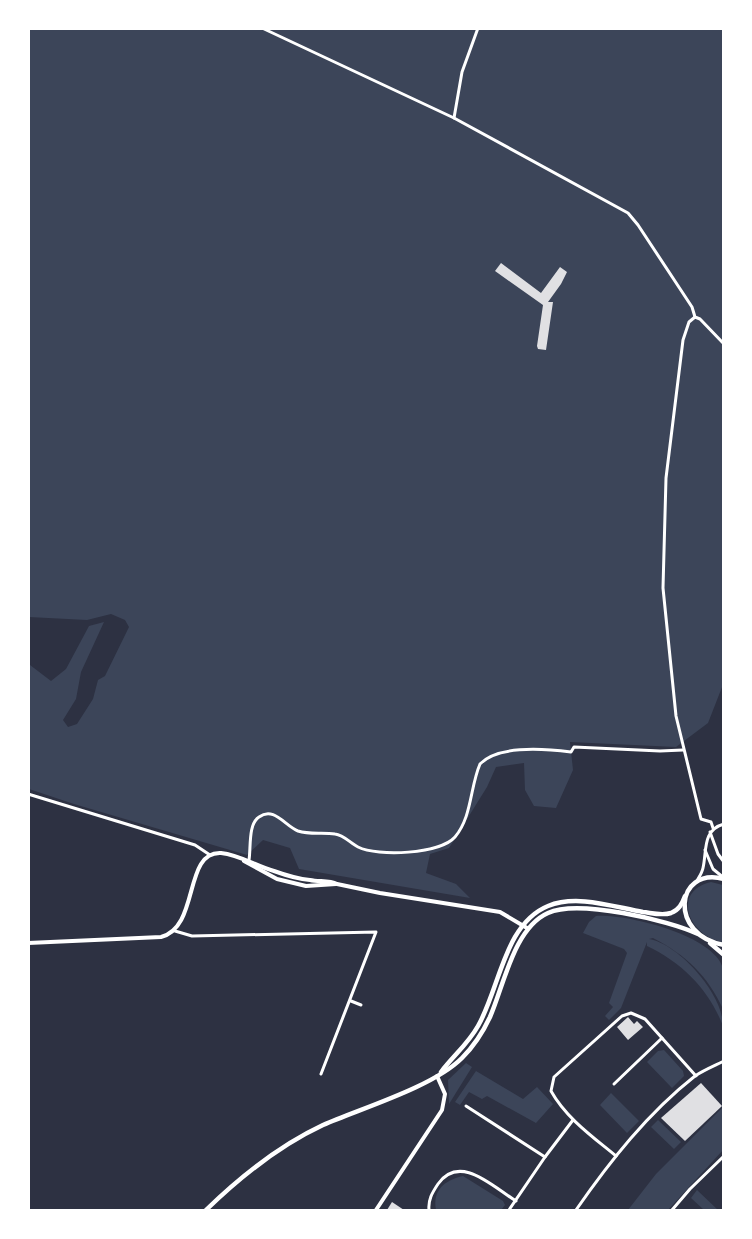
<svg xmlns="http://www.w3.org/2000/svg" width="752" height="1239" font-family="'DM Sans',sans-serif">
	<rect width="100%" height="100%" fill="#2d3142"/>
	<g fill="#3c4559">
		<path d="M29 29H723L724 682 708 723 676 747 570 742 573 770 556 808 534 806 525 790 524 763 496 767 487 787 449 848 430 854 426 873 456 884 470 898 299 869 290 848 263 840 247 855 74 804 29 789V667L30 665 51 681 66 669 89 626 104 622 81 672 76 699 63 720 68 727 77 724 93 699 98 680 105 676 129 627 125 620 111 614 87 620 29 617Z"/>
		<path d="M711 882 723 885V942C691 938 669 892 711 882Z"/>
		<path d="M596 916C627 914 713 935 723 968V1009C708 976 686 955 653 938L649 939C679 944 724 995 723 1026 709 990 683 963 647 946V942L621 1008 609 1020 605 1016 613 1007 609 1003 627 953 624 949 583 933 589 922Z"/>
		<path d="M664 1050 683 1071 684 1076 672 1088 647 1062 658 1051Z"/>
		<path d="M466 1063 472 1067 449 1104 448 1080Z"/>
		<path d="M476 1071 523 1099 537 1087 553 1104 536 1123 487 1096 482 1099 469 1092 460 1105 455 1102Z"/>
		<path d="M611 1093 639 1121 627 1133 600 1105Z"/>
		<path d="M723 1107V1150L668 1210H628L656 1174Z"/>
		<path d="M658 1120 681 1142 674 1149 651 1127Z"/>
		<path d="M463 1176 503 1201 505 1205 501 1210H436C432 1190 445 1180 463 1176Z"/>
		<path d="M697 1190 718 1210H704L691 1198Z"/>
	</g>
	<g fill="#e0e0e3">
		<path d="M501 263 541 293 560 267 567 272 561 284 548 302H553L546 350 538 349 537 346 543 305 495 271Z"/>
		<path d="M628 1017 634 1024 637 1021 643 1027 628 1040 617 1027Z"/>
		<path d="M701 1083 722 1106 685 1141 661 1118Z"/>
		<path d="M392 1202 404 1210H387Z"/>
	</g>
	<g fill="none" stroke-linecap="round" stroke-linejoin="round">
		<g stroke="#fff" stroke-width="3">
			<path d="M262 28 454 118 628 213 638 225 692 307 695 317 700 319 724 344"/>
			<path d="M454 118 462 72 478 28"/>
			<path d="M695 317 689 322 683 340 666 478 663 588 676 716 701 819 711 822 713 828"/>
			<path d="M28 794 195 845 210 855"/>
			<path d="M710 832 718 854 724 862"/>
			<path d="M705 850 713 869 724 878"/>
			<path d="M249 860C251 848 248 824 259 817 274 806 285 826 298 831 310 835 323 832 335 834 344 835 350 843 358 847 378 857 440 854 455 837 472 817 470 787 480 764 498 745 547 749 571 752L574 747 660 751 683 750"/>
			<path d="M697 881C699 877 702 873 703 868 707 851 702 830 724 824"/>
			<path d="M175 931 192 936 376 932 321 1074"/>
			<path d="M351 1001 361 1005"/>
			<path d="M614 1084 662 1038"/>
			<path d="M466 1106 545 1157"/>
			<path d="M616 1156C593 1137 566 1118 551 1091L554 1077 622 1016 631 1013 645 1019 696 1076"/>
			<path d="M429 1210C428 1200 432 1193 438 1184 460 1153 493 1187 516 1201"/>
			<path d="M509 1210 545 1157 573 1120"/>
			<path d="M576 1210C610 1161 648 1113 695 1076 704 1070 714 1066 724 1061"/>
			<path d="M672 1210 690 1189 724 1156"/>
		</g>
		<g stroke="#fff" stroke-width="4">
			<path d="M244 861 277 879 306 886 336 884"/>
			<path d="M28 943 161 937C200 927 183 851 221 853 240 855 256 866 274 871 285 875 298 879 310 880 319 882 329 880 337 884L380 893 500 912 527 928"/>
		</g>
		<path stroke="#fff" stroke-width="4" d="M376 1210 442 1110 445 1094 437 1076"/>
		<g stroke="#fff" stroke-width="4.5">
			<path d="M724 879C674 866 669 936 724 945"/>
			<path d="M710 943 724 955"/>
			<path d="M441 1072C453 1056 468 1044 478 1026 500 988 504 924 548 906 577 894 614 907 643 912 652 913 662 916 671 913 679 910 682 904 685 896"/>
			<path d="M206 1210C241 1176 278 1146 323 1125 362 1108 433 1087 462 1058 473 1047 483 1032 490 1017 504 985 514 928 548 913 578 899 668 920 698 934"/>
		</g>
	</g>
	<rect width="752" height="1239" fill="none" stroke="#ffffff" stroke-width="60"/>
</svg>
